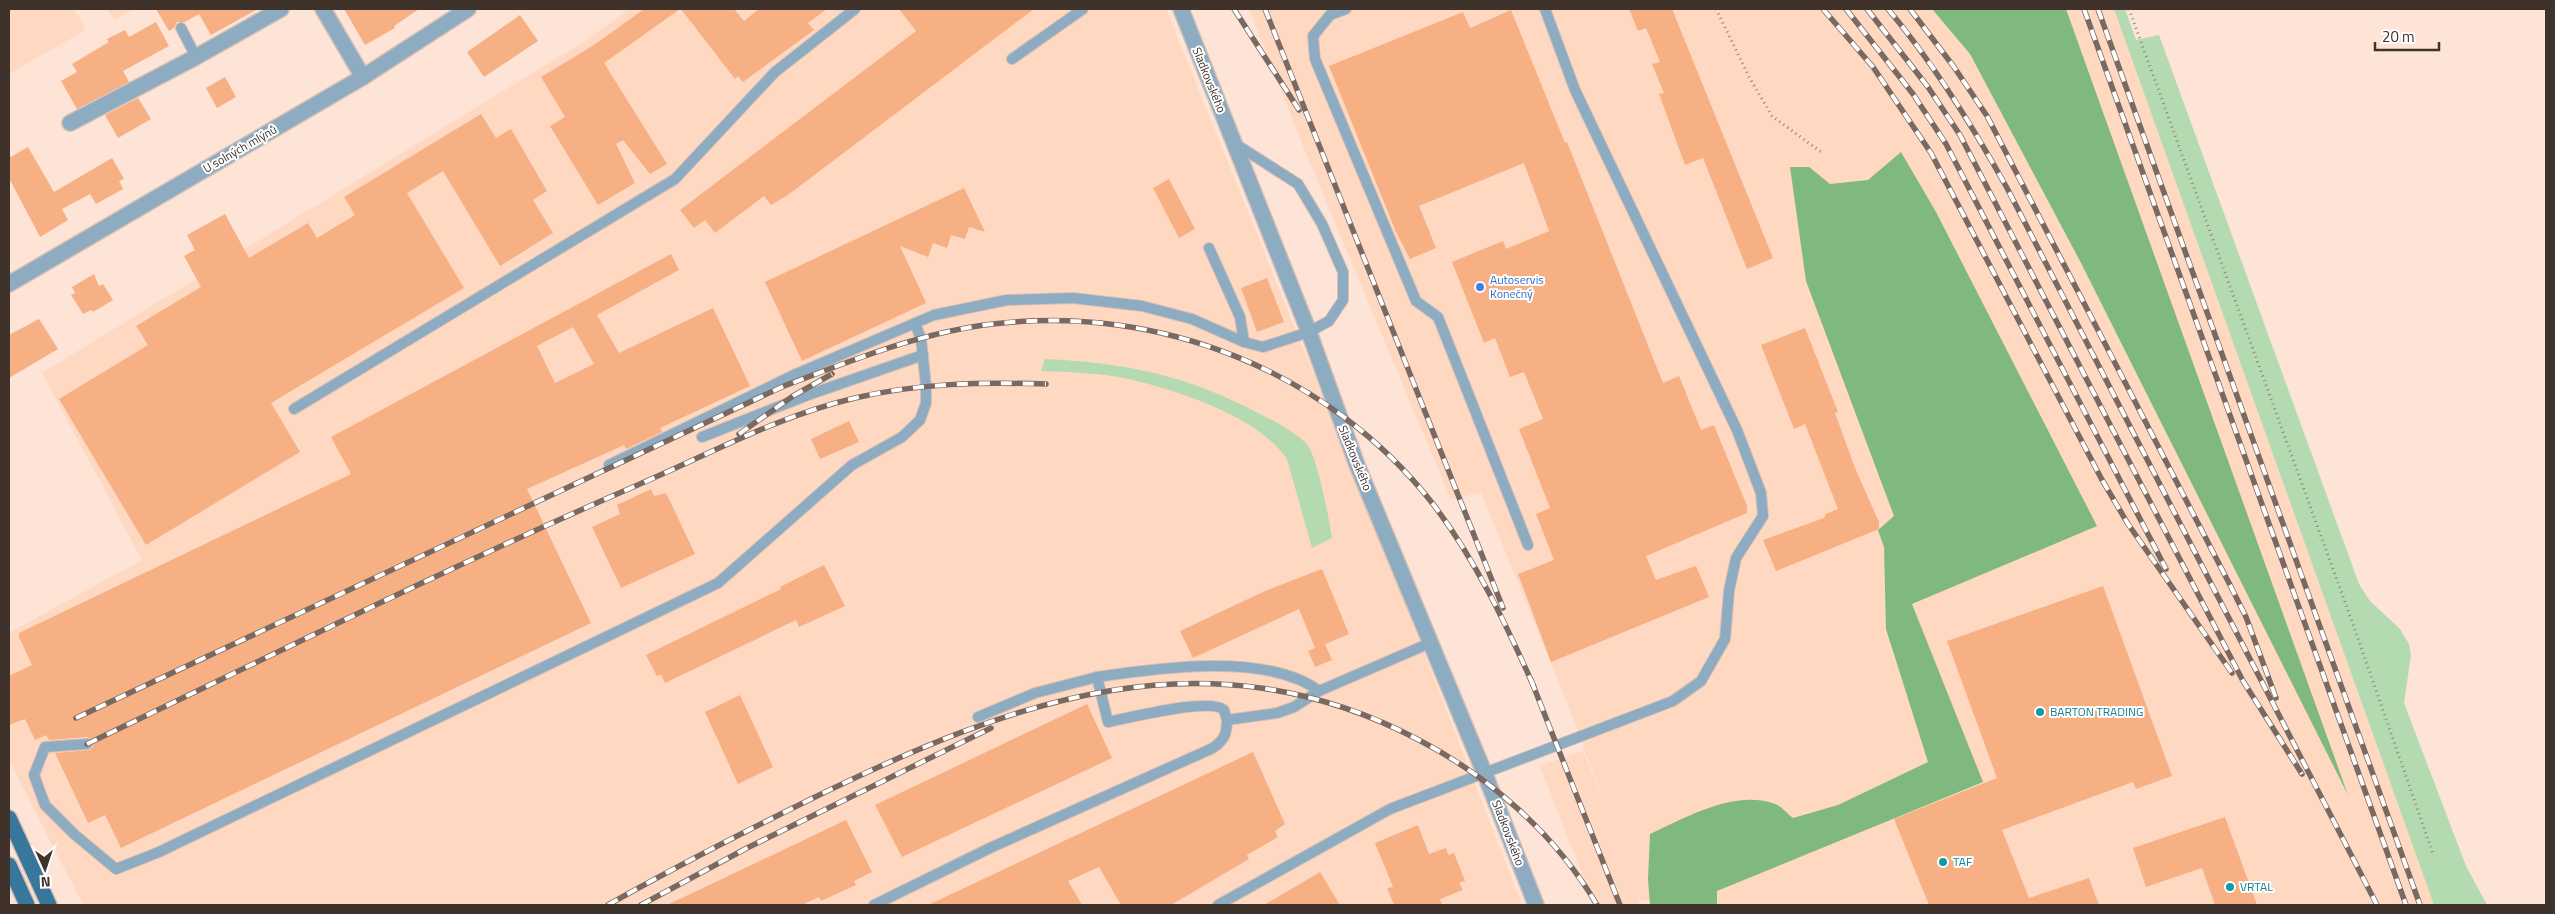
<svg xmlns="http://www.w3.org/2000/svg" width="2555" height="914" font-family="'Titillium Web',sans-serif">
	<rect width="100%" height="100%" fill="#fde4d6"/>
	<g fill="#ffd8c2">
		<path d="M9 9H74L86 30 9 74Z"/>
		<path d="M107 9H134L114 20Z"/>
		<path d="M629 9H1166L1372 519 1522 905H83L9 760V633L142 560 42 373 585 41Z"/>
		<path d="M1249 9H1932L1970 54 2081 263 2346 790 2066 9H2117L2437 905H1717L1716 891 1640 901 1637 895 1640 905H1594L1540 766 1583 751 1607 812 1572 715 1481 492 1451 500 1305 151Z"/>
	</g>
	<g fill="#b4dab2">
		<path d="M2114 9H2125L2136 40 2159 35 2359 584 2370 601 2400 629 2409 644 2411 655 2404 703 2466 866 2487 905H2434Z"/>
		<path d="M1045 359C1130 363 1189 376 1264 416 1276 422 1300 435 1308 446 1318 460 1329 519 1332 538L1312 548 1287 459C1258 416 1178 391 1129 379 1100 373 1070 372 1041 371Z"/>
	</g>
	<g fill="#80b97e">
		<path d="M1932 9H2066L2348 795 2081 263 1970 54Z"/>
		<path d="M1901 152 1936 212 2097 526 1912 604 1983 782 1717 891V905H1650L1648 880 1650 834C1685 818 1735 789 1775 804 1781 806 1788 814 1793 818L1838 805 1928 762 1886 629 1884 547 1878 530 1894 516 1806 281 1790 167H1809L1830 184 1868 180Z"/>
	</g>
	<g fill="#f7af84" fill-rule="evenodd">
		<path d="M156 9H258L211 35 199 14 185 22H177L174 28 169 31Z"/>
		<path d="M344 9H419L394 26 395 28 365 45Z"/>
		<path d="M644 9H680L604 63 667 164 650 174 623 140 616 144 635 183 598 205 550 126 565 117 541 77 594 45Z"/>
		<path d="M681 9H734L744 21 759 9H827L808 23 814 30 743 82 738 76 735 79Z"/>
		<path d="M899 9H1034L788 195 771 205 764 196 715 233 705 220 694 228 680 210 916 31Z"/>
		<path d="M1629 9H1672L1773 258 1747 269 1703 158 1685 165 1659 94 1664 93 1652 64 1660 62 1646 28 1638 31Z"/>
		<path d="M1511 10 1565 143 1567 142 1663 383 1679 376 1701 430 1714 425 1747 506V513L1646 556 1656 580 1696 566 1709 597 1551 662 1518 574 1554 560 1536 514 1550 508 1519 429 1543 419 1524 372 1510 377 1495 338 1484 343 1452 262 1503 241 1506 249 1549 231 1524 163 1419 206 1436 248 1410 259 1396 232 1329 66 1463 12 1470 28Z"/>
		<path d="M520 15 538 41 484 77 467 52Z"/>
		<path d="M156 22 169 46 123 71 129 82 77 109 61 81 77 72 72 64 109 42 107 39 125 30 129 37Z"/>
		<path d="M225 77 236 97 217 108 206 88Z"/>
		<path d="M138 98 151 119 118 138 105 115Z"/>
		<path d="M481 114 496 138 511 129 547 191 533 200 553 233 500 266 443 171 407 193 464 288 271 403 300 452 146 545 59 399 148 345 136 326 201 287 184 256 195 250 187 235 225 214 249 258 308 223 317 238 355 215 344 197Z"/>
		<path d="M28 147 54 192 112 158 124 179 119 181 123 189 96 204 90 194 62 209 68 220 40 237 9 178V158Z"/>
		<path d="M1169 179 1195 229 1179 238 1153 188Z"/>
		<path d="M964 188 985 232 969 227 965 239 951 235 947 248 933 243 928 257 900 246 926 303 802 361 765 282Z"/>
		<path d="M671 254 679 270 597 315 619 353 713 308 750 386 660 428 662 432 626 449 624 445 527 489 591 623 121 848 105 815 88 823 55 753 90 750 93 747 92 740 87 737 49 740 46 735 35 740 25 719 9 725V676L32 665 19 637V633L351 474 331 437ZM573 327 594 364 555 383 537 346Z"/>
		<path d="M94 274 99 286 103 284 113 300 93 312 91 310 83 314 71 295 75 293 72 287Z"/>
		<path d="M1267 278 1284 322 1257 332 1241 288Z"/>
		<path d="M39 319 58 349 9 378V335Z"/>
		<path d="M1805 328 1838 412 1835 413 1855 468 1879 522V529L1776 571 1763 540 1824 518 1826 514 1838 509 1805 424 1794 429 1761 345Z"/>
		<path d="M849 421 859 442 820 459 811 439Z"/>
		<path d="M651 489 654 496 666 493 695 554 621 588 592 527 620 514 617 505Z"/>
		<path d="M824 565 845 606 799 627 796 620 665 683 661 675 657 676 646 655 781 589 780 587Z"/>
		<path d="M1322 569 1349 634 1323 645 1325 644 1332 660 1315 667 1308 651 1315 648 1299 609 1193 658 1180 631 1265 591Z"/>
		<path d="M2103 586 2172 776 2136 789 2133 782 2002 830 2029 898 2089 878 2099 905H1929L1894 819 1997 778 1947 641Z"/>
		<path d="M740 695 773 767 738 784 705 712Z"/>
		<path d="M1087 704 1112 758 902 857 875 805Z"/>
		<path d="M1253 752 1285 824 1275 831 1278 837 1247 855 1249 859 1171 905H1121L1099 867 1068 881 1082 905H928Z"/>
		<path d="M2225 817 2257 905H2215L2202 868 2146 887 2133 848Z"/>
		<path d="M846 820 872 872 854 881 856 885 821 901 819 897 802 905H667Z"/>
		<path d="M1418 825 1429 854 1446 848 1448 855 1454 853 1465 881 1459 883 1463 890 1440 899 1442 905H1394L1387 888 1393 887 1375 843Z"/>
		<path d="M1320 872 1340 905H1264L1298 885Z"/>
	</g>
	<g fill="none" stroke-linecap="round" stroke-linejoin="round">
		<g stroke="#d7c0b4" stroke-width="12">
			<g id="lane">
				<path d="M1346 9 1330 15 1313 36 1315 59 1416 301 1438 317 1528 545"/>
				<path d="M181 28 196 57"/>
				<path d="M1012 59 1083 9"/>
				<path d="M1209 248 1240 317 1244 342"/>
				<path d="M294 409 675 179 775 72 855 9"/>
				<path d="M702 437 808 395 923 355"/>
				<path d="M609 465 796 374 934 315 1007 300 1073 298 1142 306 1192 319 1244 342 1263 347 1309 332 1329 321 1343 300V272L1322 224 1298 184 1234 143"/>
				<path d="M1097 677C1157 668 1268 652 1319 691"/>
				<path d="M978 717 1035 693 1097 677 1108 722C1129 718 1211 697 1224 710L1227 720"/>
				<path d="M87 744 45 747 34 775 45 805 74 834 116 869 159 852 718 583 852 465 902 437 920 420 926 403V386L921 339 915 323"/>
				<path d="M874 905 990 848 1213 748C1224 740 1227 734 1227 720L1277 713 1294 707 1319 691 1430 643"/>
				<path d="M1218 905 1390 809 1673 701 1701 681 1725 639 1729 591 1736 558 1763 516 1761 493 1737 430 1575 90 1545 9"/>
			</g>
		</g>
		<g stroke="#d7c0b4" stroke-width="18">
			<g id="street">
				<path d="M323 9 363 77"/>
				<path d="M1181 9 1309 332 1357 465 1484 772 1536 905"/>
				<path d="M70 123 196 57 281 9"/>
				<path d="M9 284 363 77 468 9"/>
			</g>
		</g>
		<g stroke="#d7c0b4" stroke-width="18">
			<g id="primary">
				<path d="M9 818 49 905"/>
				<path d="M9 865 27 905"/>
			</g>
		</g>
		<g stroke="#948278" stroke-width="3" stroke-dasharray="1 4" stroke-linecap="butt">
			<path d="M1716 9 1749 77 1772 116 1821 152"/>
			<path d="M2129 9 2353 624 2433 854"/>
		</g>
		<use href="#lane" stroke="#8dabc1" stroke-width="10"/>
		<use href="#street" stroke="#8dabc1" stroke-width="15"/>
		<use href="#primary" stroke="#39769c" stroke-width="15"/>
		<g stroke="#796960" stroke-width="5.5">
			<g id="rail">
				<path d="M1234 9 1299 110"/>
				<path d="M1265 9 1503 608"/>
				<path d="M1823 9 1873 67 1931 153 2101 478 2128 524 2232 673"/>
				<path d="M1846 9 1913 94 1946 144 2166 569"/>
				<path d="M1867 9 1928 87 1960 135 2243 681 2302 774"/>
				<path d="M1888 9C1934 64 1972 125 2007 188L2377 905"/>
				<path d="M1910 9 1954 67 1987 116 2229 583 2246 617 2276 698"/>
				<path d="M2084 9 2406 905"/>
				<path d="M2098 9 2420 905"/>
				<path d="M739 434 793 396 832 374"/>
				<path d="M1531 680 1620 905"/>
				<path d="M76 718 784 386C851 361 921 332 993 324 1159 304 1329 371 1433 504 1475 559 1506 624 1534 687"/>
				<path d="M87 744C269 657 449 567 633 487 706 456 777 416 855 398 919 383 981 382 1046 384"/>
				<path d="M608 905C675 867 742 833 811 799 1011 701 1206 628 1419 740 1490 777 1556 835 1597 905"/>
				<path d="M641 905 747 848 991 728"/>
			</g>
		</g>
		<use href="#rail" stroke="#fff" stroke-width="4" stroke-dasharray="11" stroke-linecap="butt"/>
	</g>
	<circle fill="#3f7fe0" stroke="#fff" stroke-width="2" cx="1480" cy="287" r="5"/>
	<g fill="#0f9aa8" stroke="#fff" stroke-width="2">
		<circle cx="2040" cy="712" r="5"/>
		<circle cx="1943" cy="862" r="5"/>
		<circle cx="2230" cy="887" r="5"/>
	</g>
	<g text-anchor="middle" stroke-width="4" stroke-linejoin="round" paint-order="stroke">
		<g font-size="12" fill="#3e322b" stroke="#fff">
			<text transform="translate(1209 80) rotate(68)" y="4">Sladkovského</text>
			<text transform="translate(240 149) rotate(-30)" y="4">U solných mlýnů</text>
			<text transform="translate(1355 458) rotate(68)" y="4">Sladkovského</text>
			<text transform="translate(1508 833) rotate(69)" y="4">Sladkovského</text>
		</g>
		<g font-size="12" fill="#366cbe" stroke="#fff" text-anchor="start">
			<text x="1490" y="284">Autoservis<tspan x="1490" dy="14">Konečný</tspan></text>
		</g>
		<g font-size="12" fill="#0d838f" stroke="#fff" text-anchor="start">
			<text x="2050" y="716">BARTON TRADING</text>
			<text x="1953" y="866">TAF</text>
			<text x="2240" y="891">VRTAL</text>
		</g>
	</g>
	<rect width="2555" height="914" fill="none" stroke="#3e322b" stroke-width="20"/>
	<g transform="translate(45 869) rotate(177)" stroke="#ffffff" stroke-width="4" paint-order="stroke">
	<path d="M0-4L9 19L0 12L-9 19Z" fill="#3e322b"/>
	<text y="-8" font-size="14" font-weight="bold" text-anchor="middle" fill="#3e322b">N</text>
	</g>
	<path d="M2375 42v8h64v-8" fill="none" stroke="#3e322b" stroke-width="2.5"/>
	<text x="2382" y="42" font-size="15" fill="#3e322b" stroke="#ffffff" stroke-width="4" paint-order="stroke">20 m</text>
</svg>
